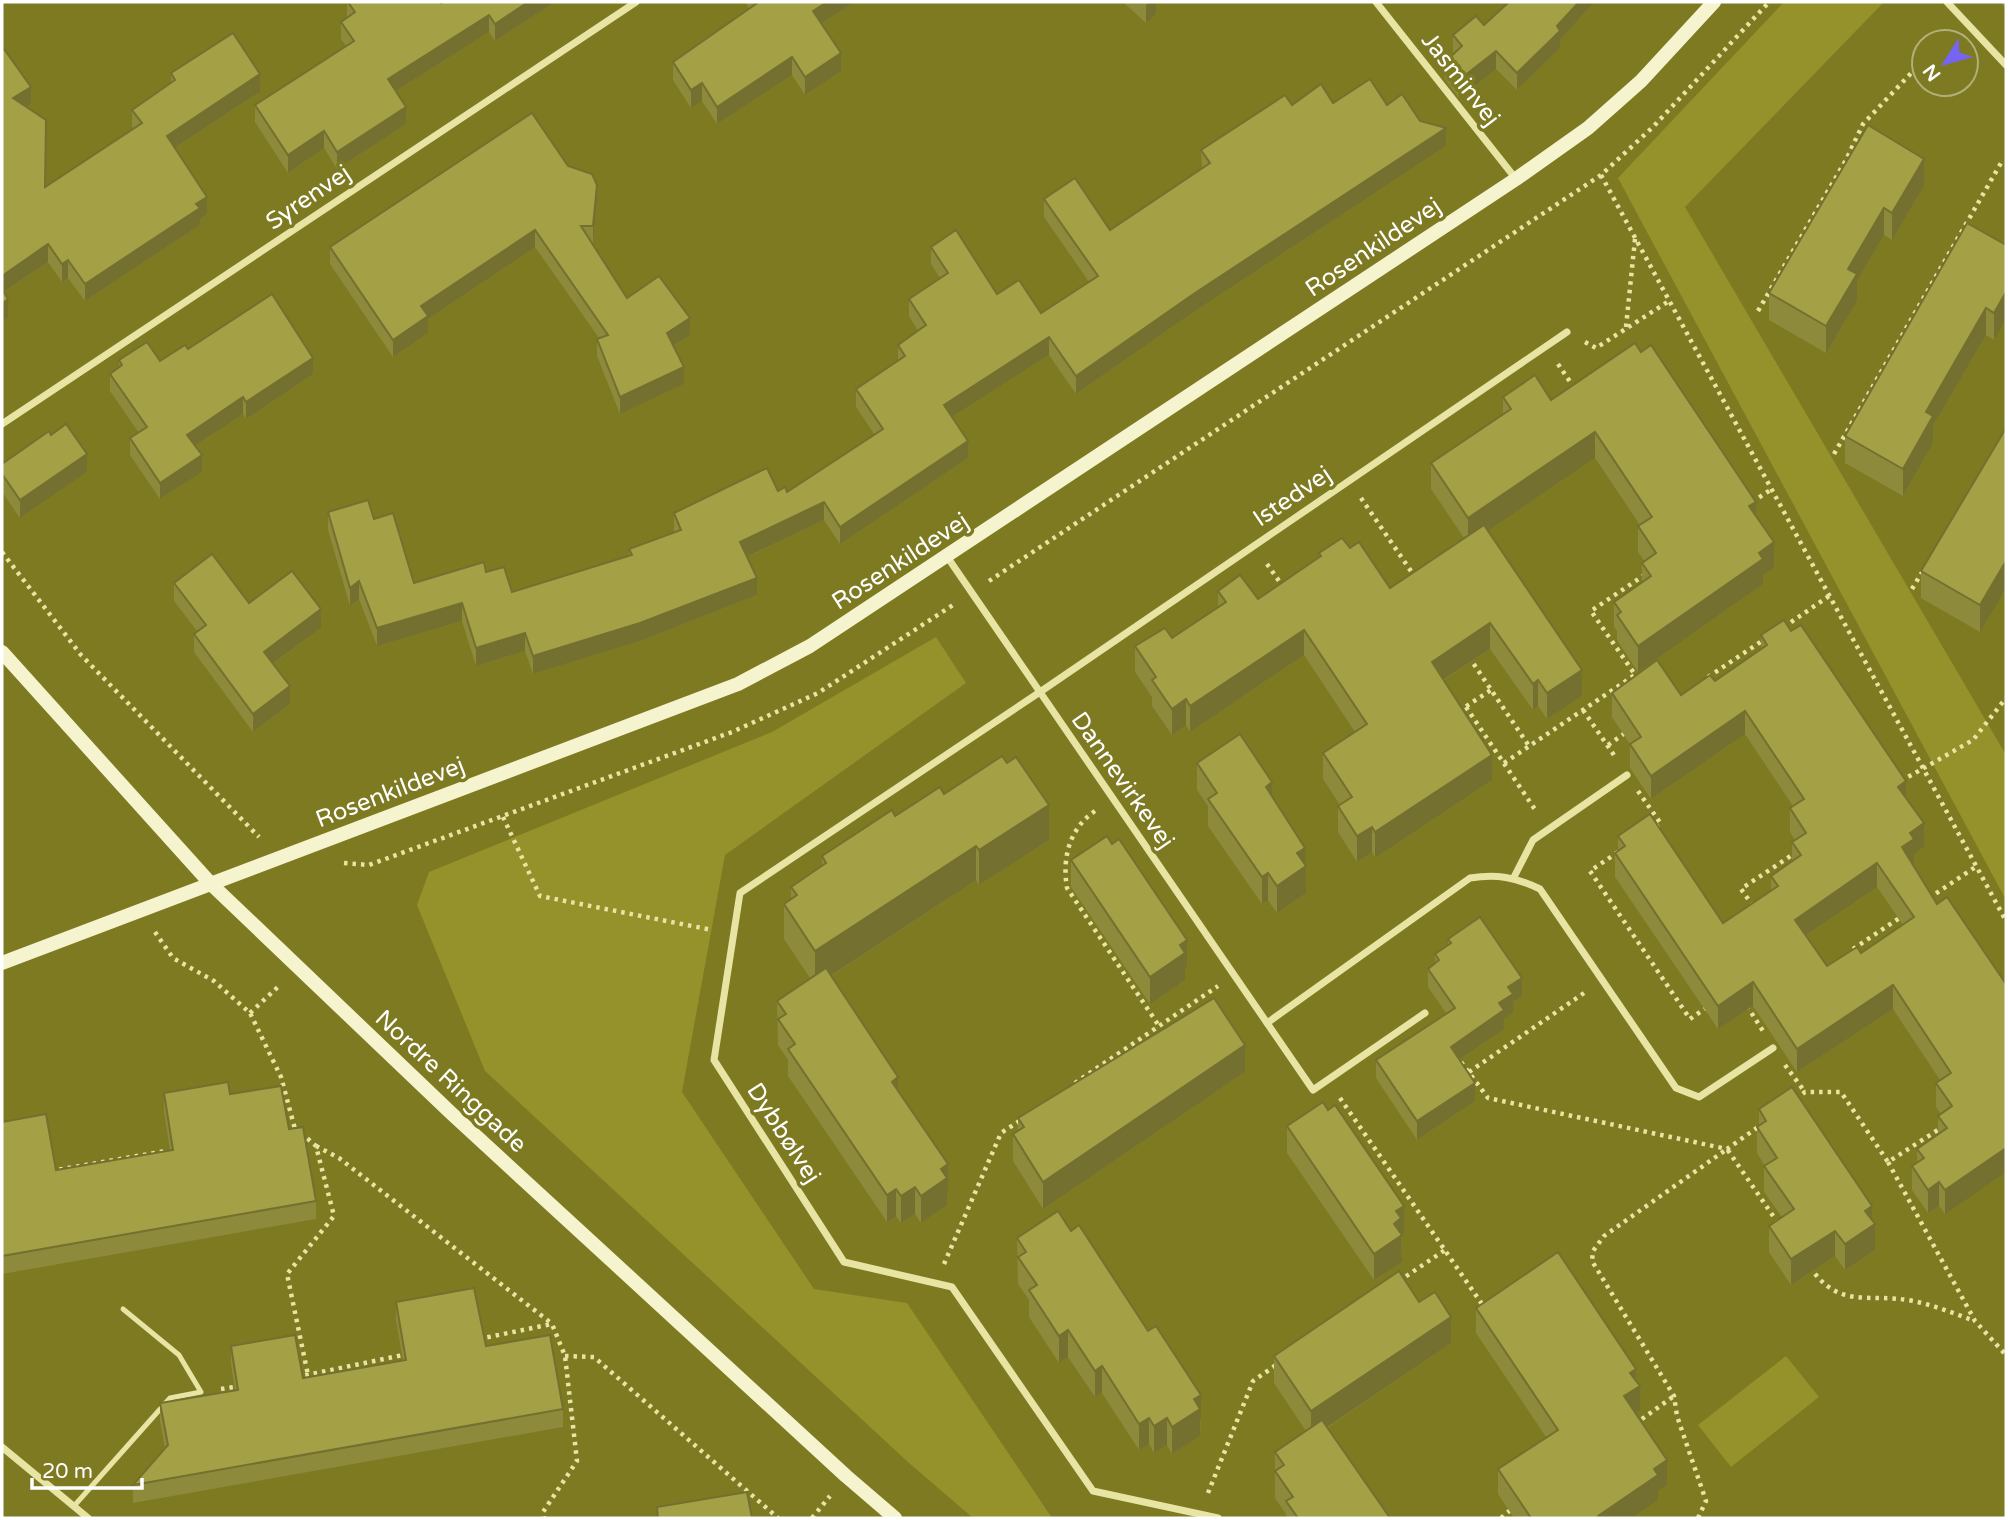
<svg xmlns="http://www.w3.org/2000/svg" width="2008" height="1520" font-family="'Varela Round',sans-serif">
	<rect width="100%" height="100%" fill="#7d7a21"/>
	<g fill="#95912b">
		<path d="M1784 2H1884L1685 207 2006 755V900L1618 178Z"/>
		<path d="M936 637 966 683 725 855 682 1092 814 1289 907 1303 1052 1518H973L909 1463 485 1071 417 905 429 872 772 732Z"/>
		<path d="M1786 1356 1819 1397 1731 1467 1698 1425Z"/>
	</g>
	<g fill="none" stroke-linecap="round" stroke-linejoin="round">
		<g stroke="#e7e4a4" stroke-width="4.5" stroke-dasharray="3.5 5" stroke-linecap="butt">
			<path d="M1601 175 2006 921"/>
			<path d="M1758 311 1846 160 1863 124 1915 69"/>
			<path d="M1626 327 1635 239"/>
			<path d="M1585 342 1596 348 1669 301"/>
			<path d="M1558 364 1575 389"/>
			<path d="M1834 454 2001 163"/>
			<path d="M1361 498 1415 577"/>
			<path d="M1752 502 1772 489"/>
			<path d="M2 552 81 655 259 837"/>
			<path d="M1267 564 1284 588"/>
			<path d="M989 581 1601 175 1654 126 1769 2"/>
			<path d="M1912 589 1924 569"/>
			<path d="M1784 627 1829 596"/>
			<path d="M1469 657 1529 746"/>
			<path d="M1708 677 1765 639"/>
			<path d="M1638 679 1591 611 1646 574"/>
			<path d="M1466 707 1536 811"/>
			<path d="M1583 710 1616 758"/>
			<path d="M1459 711 1491 690"/>
			<path d="M1608 745 1628 731"/>
			<path d="M1504 763 1635 675"/>
			<path d="M1901 781 1973 740 2006 698"/>
			<path d="M1638 791 1661 824 1654 828"/>
			<path d="M1095 811C1069 829 1062 858 1067 888L1159 1026"/>
			<path d="M503 817 540 896 712 930"/>
			<path d="M1618 852 1590 871 1690 1019 1706 1008"/>
			<path d="M344 863 369 865 732 732 818 693 953 605"/>
			<path d="M1929 898 1977 866"/>
			<path d="M1753 906 1741 889 1795 853"/>
			<path d="M155 932 173 958 214 981 250 1013 281 1077 295 1129"/>
			<path d="M1853 949 1901 917"/>
			<path d="M1747 1006 1763 1031"/>
			<path d="M250 1013 280 985"/>
			<path d="M1461 1062 1488 1098 1727 1149 1761 1125"/>
			<path d="M1785 1065 1805 1092"/>
			<path d="M1469 1072 1584 993"/>
			<path d="M1075 1083 1218 986"/>
			<path d="M1340 1098 1484 1307"/>
			<path d="M1796 1099 1805 1092H1841L1888 1162 1941 1128"/>
			<path d="M301 1133 316 1146 334 1216 287 1274 308 1375"/>
			<path d="M316 1146 339 1158 551 1323"/>
			<path d="M1888 1162 1975 1321 2006 1355"/>
			<path d="M51 1171 166 1151"/>
			<path d="M944 1264 1001 1133 1021 1120"/>
			<path d="M1810 1267C1840 1311 1869 1292 1913 1301 1934 1305 1955 1314 1975 1321"/>
			<path d="M1399 1281 1445 1250"/>
			<path d="M479 1339 552 1324 565 1356 577 1461 543 1512 544 1518"/>
			<path d="M565 1356 594 1357 778 1518"/>
			<path d="M297 1377 408 1354"/>
			<path d="M221 1389 240 1386"/>
			<path d="M1635 1424 1674 1396"/>
			<path d="M1208 1493 1253 1381 1279 1363"/>
			<path d="M812 1518 830 1496"/>
			<path d="M1501 1518 1513 1508"/>
			<path d="M1698 1518 1706 1501 1677 1416 1674 1396 1592 1261 1593 1251 1604 1236 1727 1149 1780 1226"/>
		</g>
		<path stroke="#e7e4a4" stroke-width="5" d="M74 1506 170 1398 201 1392 179 1355 123 1309"/>
		<g stroke="#e7e4a4" stroke-width="7">
			<path d="M1376 2 1516 179"/>
			<path d="M1947 2 2006 65"/>
			<path d="M2 424 636 2"/>
			<path d="M948 558 1313 1090 1425 1013"/>
			<path d="M1514 877 1533 840 1627 775"/>
			<path d="M1267 1023 1470 878C1497 874 1515 877 1540 889L1676 1088 1699 1097 1773 1048"/>
			<path d="M2 1447 88 1518"/>
			<path d="M1218 1518 1093 1491 952 1287 844 1262 714 1060 740 893 1040 692 1567 332"/>
		</g>
		<g stroke="#f5f4ce" stroke-width="14">
			<path d="M2 652 211 884 451 1113 846 1476 895 1518"/>
			<path d="M2 963 738 684 810 646 1516 179 1588 128 1641 81 1714 2"/>
		</g>
	</g>
	<g fill="#8d8a3b" fill-rule="evenodd">
		<path d="M347 2H440L441 3 444 2H555L495 41 489 32 396 91 406 124 337 169 324 148 288 173 255 122V105L346 46 341 39V22L347 18Z"/>
		<path d="M745 2H855L821 24 841 71 805 95 792 75 717 124 702 101 691 108 673 80V62L749 9Z"/>
		<path d="M1123 2H1156V14L1146 23Z"/>
		<path d="M1509 2H1594L1560 40V48L1517 90 1496 69 1459 98 1445 79V62L1454 54 1453 52V35L1484 25Z"/>
		<path d="M2000 2H2006V9Z"/>
		<path d="M2 51 31 104 27 107 46 187 134 129 132 127V110L171 83V73L260 92 175 148 207 214 200 219V225L85 301 68 278 62 282 48 262 4 292 8 317 2 321Z"/>
		<path d="M1333 103 1387 105 1420 121 1446 146 1192 313 1076 394 1049 355 952 417 968 458 840 544 824 520 747 557 757 595 640 641 533 674 525 651 476 666 462 621 377 646 359 599 350 606 328 530V512L374 519 414 583 486 572 512 592 629 556V549L674 532V513L778 491 787 492 875 435 856 407V389L898 361V345L918 331 909 316V299L940 278 931 264V247L997 294 1041 313 1089 282 1044 217V199L1110 230 1202 168 1201 150 1292 105Z"/>
		<path d="M1868 125 1924 186 1892 240 1884 235 1857 281V301L1826 353 1769 320V293Z"/>
		<path d="M568 166 597 202 593 243H592L627 298 690 335 674 346 684 384 620 414 597 356V339L599 338 535 247 428 319V333L393 357 330 264V247Z"/>
		<path d="M2006 245 1994 340 1986 335 1933 426V443L1903 496 1845 463V436Z"/>
		<path d="M188 349 313 374 246 419 243 414 195 446 202 472 160 499 130 455V438L139 433 110 391V374L119 368V360L160 361Z"/>
		<path d="M1641 352 1756 517 1774 568 1763 575V584L1638 672 1617 640V631L1614 627V602L1642 582V563L1645 562 1638 552V526L1640 525 1595 458 1488 530 1582 696 1547 719 1538 706 1533 710 1490 649 1444 680 1492 780 1375 858 1372 852 1357 862 1338 832V806L1340 805 1323 779V753L1355 732 1304 655 1190 732 1186 725 1172 735 1152 706V697L1135 672V646L1172 638 1218 608V591L1258 599 1319 557V553L1350 548 1390 588 1464 538 1431 489V463L1503 415V397L1551 400Z"/>
		<path d="M2006 428 1980 632 1921 598V571Z"/>
		<path d="M51 435 87 472 20 518 2 492V464Z"/>
		<path d="M174 583 249 603 321 628 273 664 290 704 253 732 194 652V634L197 631 174 601Z"/>
		<path d="M1761 635 1906 798 1924 847 1914 854V863L1913 864 1937 904 2006 984 1945 1214 1939 1206 1928 1213 1912 1190V1166L1917 1163V1149L1938 1134V1116L1941 1114 1936 1107V1083L1940 1080 1893 1009 1797 1072 1753 1006 1718 1029 1615 877V853L1618 851V836L1723 923 1771 890V876L1792 861V842L1795 840 1790 832V808L1793 806 1745 734 1651 799 1630 768V744L1612 717V693L1681 695 1715 681 1761 649ZM1877 887 1903 925 1861 953 1827 966 1806 936Z"/>
		<path d="M1197 763 1272 797 1305 865 1306 893 1277 913 1268 900 1262 904 1208 826V806L1197 790Z"/>
		<path d="M944 794 1049 840 979 885 976 880 831 976 898 1091 948 1191 947 1192V1205L921 1223 915 1214 901 1223 896 1216 887 1222 788 1076V1060L778 1045 777 1001 810 978 784 939V904L791 899V887L822 866V856L895 816Z"/>
		<path d="M1071 860 1187 967 1185 968V980L1150 1004 1071 887Z"/>
		<path d="M1448 939 1522 996 1513 1002V1013L1504 1018V1029L1460 1059 1475 1101 1417 1140 1376 1078V1060L1446 1013 1428 987V969L1435 963V954L1448 945Z"/>
		<path d="M1245 1072 1043 1209 1013 1161V1134L1018 1131V1118Z"/>
		<path d="M164 1093 230 1094 289 1129 316 1201V1219L2 1274V1122L56 1170 170 1150 164 1111Z"/>
		<path d="M1759 1109 1872 1220 1875 1250 1845 1270 1835 1256 1791 1285 1769 1252V1226L1782 1217 1764 1192V1166H1765L1757 1153V1127L1759 1126Z"/>
		<path d="M1287 1126 1404 1233 1401 1234 1402 1262 1374 1280 1287 1153Z"/>
		<path d="M1017 1238 1201 1422 1200 1436 1172 1454 1167 1445 1154 1453 1149 1444 1139 1450 1102 1393 1095 1397 1068 1357 1059 1363 1029 1317V1300L1018 1284Z"/>
		<path d="M396 1302 486 1346 563 1409V1427L133 1503V1485L165 1448 160 1421V1403L235 1390 231 1364V1346L303 1378 403 1361 396 1320Z"/>
		<path d="M1419 1302 1451 1343 1327 1428 1390 1518H1286V1514L1275 1498V1452L1306 1431 1274 1383V1356Z"/>
		<path d="M1476 1308 1636 1382 1640 1411 1636 1414 1667 1485 1658 1491V1500L1632 1518H1514L1498 1494V1469L1546 1437 1476 1333Z"/>
	</g>
	<g fill="#737030">
		<path d="M528 2H555L495 41V24Z"/>
		<path d="M827 2H855L813 29V11Z"/>
		<path d="M1150 2H1156V14L1146 23V5Z"/>
		<path d="M1579 2H1594L1560 40V48L1517 90V73Z"/>
		<path d="M489 15V32L388 96V79Z"/>
		<path d="M1496 51V69L1459 98V80Z"/>
		<path d="M841 53V71L805 95V77Z"/>
		<path d="M792 57V75L717 124V107Z"/>
		<path d="M260 74V92L167 153V136Z"/>
		<path d="M702 83V101L691 108V90Z"/>
		<path d="M31 87V104L13 116V98Z"/>
		<path d="M406 107V124L337 169V152Z"/>
		<path d="M1446 128V146L1192 313 1076 394V376L1192 295Z"/>
		<path d="M324 131V148L288 173V155Z"/>
		<path d="M1924 159V186L1892 240V213Z"/>
		<path d="M597 185V202L593 243V226Z"/>
		<path d="M207 197V214L200 219V225L85 301V284Z"/>
		<path d="M1884 208V235L1857 281V301L1826 353V326L1848 269Z"/>
		<path d="M535 230V247L428 319V333L393 357V340L421 306Z"/>
		<path d="M48 244V262L2 293V276Z"/>
		<path d="M68 260V278L62 282V264Z"/>
		<path d="M2006 292V319L1994 340V313Z"/>
		<path d="M8 299V317L2 321V304Z"/>
		<path d="M1986 308V335L1933 426V443L1903 496V469L1926 412Z"/>
		<path d="M690 318V335L667 350V333Z"/>
		<path d="M1049 337V355L944 422V405Z"/>
		<path d="M313 358V374L246 419V402Z"/>
		<path d="M684 367V384L620 414V397Z"/>
		<path d="M243 397V414L187 451V435Z"/>
		<path d="M1595 432V458L1468 544V518Z"/>
		<path d="M968 441V458L840 544V527Z"/>
		<path d="M87 454V472L20 518V500Z"/>
		<path d="M202 455V472L160 499V483Z"/>
		<path d="M824 502V520L740 560V542Z"/>
		<path d="M1756 502V527L1749 506Z"/>
		<path d="M1774 542V568L1763 575V584L1638 672V646Z"/>
		<path d="M2006 561V588L1980 632V605Z"/>
		<path d="M757 578V595L640 641 533 674V656Z"/>
		<path d="M359 581V599L350 606V588Z"/>
		<path d="M462 603V621L377 646V628Z"/>
		<path d="M321 609V628L264 670V652Z"/>
		<path d="M1490 623V649L1432 687V662Z"/>
		<path d="M1304 630V655L1190 732V706Z"/>
		<path d="M525 633V651L476 666V648Z"/>
		<path d="M1582 670V696L1547 719V693Z"/>
		<path d="M1538 680V706L1533 710V684Z"/>
		<path d="M290 686V704L253 732V714Z"/>
		<path d="M1186 699V725L1172 735V709Z"/>
		<path d="M1745 711V734L1651 799V776Z"/>
		<path d="M1492 755V780L1375 858V832Z"/>
		<path d="M1906 781V805L1898 787Z"/>
		<path d="M1272 782V809L1266 787Z"/>
		<path d="M1049 805V840L979 885V850Z"/>
		<path d="M1924 823V847L1914 854V863L1902 871V847L1910 833Z"/>
		<path d="M1372 827V852L1357 862V836Z"/>
		<path d="M976 846V880L815 986V951Z"/>
		<path d="M1305 848 1306 893 1277 913V886L1297 853Z"/>
		<path d="M1877 863V887L1795 943V920Z"/>
		<path d="M1268 873V900L1262 904V877Z"/>
		<path d="M1187 940V967L1185 968V980L1150 1004V977L1180 945Z"/>
		<path d="M1522 978V996L1513 1002V1013L1504 1018V1029L1451 1065V1047L1499 1003 1508 987Z"/>
		<path d="M1753 982V1006L1718 1029V1006Z"/>
		<path d="M1893 985V1009L1797 1072V1049Z"/>
		<path d="M1245 1045V1072L1043 1209V1182Z"/>
		<path d="M898 1077V1104L892 1082Z"/>
		<path d="M1475 1083V1101L1417 1140V1121Z"/>
		<path d="M2006 1148V1172L1945 1214V1190Z"/>
		<path d="M948 1164V1191L947 1192V1205L921 1223V1196L941 1169Z"/>
		<path d="M1939 1182V1206L1928 1213V1190Z"/>
		<path d="M915 1187V1214L901 1223V1196Z"/>
		<path d="M896 1189V1216L887 1222V1195Z"/>
		<path d="M1404 1206V1233L1401 1234 1402 1262 1374 1280V1254L1394 1224 1396 1211Z"/>
		<path d="M1872 1206V1226L1875 1224V1250L1845 1270V1244L1865 1211Z"/>
		<path d="M1835 1231V1256L1791 1285V1259Z"/>
		<path d="M1451 1317V1343L1311 1438V1411Z"/>
		<path d="M1068 1330V1357L1059 1363V1336Z"/>
		<path d="M1102 1366V1393L1095 1397V1371Z"/>
		<path d="M1636 1369V1388L1640 1386V1411L1624 1421V1396L1630 1373Z"/>
		<path d="M1201 1395 1200 1436 1172 1454V1427L1194 1399Z"/>
		<path d="M1149 1418V1444L1139 1450V1424Z"/>
		<path d="M1167 1418V1445L1154 1453V1426Z"/>
		<path d="M1667 1460V1485L1658 1491V1500L1632 1518H1598V1516L1654 1469Z"/>
	</g>
	<g fill="#a4a045" stroke="#737030" stroke-width="2" fill-rule="evenodd">
		<path d="M348 2H440L441 3 444 2H528L495 24 489 15 388 79 406 107 337 152 324 131 288 155 255 105 354 41 341 22 355 12Z"/>
		<path d="M756 2H827L813 11 841 53 805 77 792 57 717 107 702 83 691 90 673 62 757 3Z"/>
		<path d="M1509 2H1579L1557 26 1560 31 1517 73 1496 51 1459 80 1445 62 1462 46 1453 35 1476 16 1484 25Z"/>
		<path d="M233 33 260 74 167 136 207 197 196 204 200 208 85 284 68 260 62 264 48 244 2 276V51L4 49 31 87 13 98 46 120 45 187 142 123 132 110 175 80 171 73Z"/>
		<path d="M1370 79 1387 105 1402 94 1420 121 1446 128 1192 295 1076 376 1049 337 944 405 968 441 840 527 824 502 740 542 757 578 640 623 533 656 525 633 476 648 462 603 377 628 359 581 350 588 328 512 368 500 374 519 393 513 414 583 484 562 486 572 504 567 512 592 632 555 629 549 681 530 674 513 767 468 778 491 785 487 787 492 883 429 856 389 905 356 898 345 926 325 909 299 948 273 931 247 956 230 997 294 1019 280 1041 313 1098 276 1044 199 1075 178 1110 230 1210 163 1201 150 1285 95 1292 105 1321 84 1333 103Z"/>
		<path d="M532 113 568 166 592 174 597 185 593 226H581L627 298 659 276 690 318 667 333 684 367 620 397 597 339 608 335 535 230 421 306 428 316 393 340 330 247Z"/>
		<path d="M1868 125 1924 159 1892 213 1884 208 1848 269 1857 274 1826 326 1769 293Z"/>
		<path d="M1967 223 2006 245V292L1994 313 1986 308 1926 412 1933 416 1903 469 1845 436Z"/>
		<path d="M2 289 8 299 2 304Z"/>
		<path d="M272 294 313 358 246 402 243 397 187 435 202 455 160 483 130 438 147 427 110 374 122 365 119 360 147 342 160 361 185 345 188 349Z"/>
		<path d="M1635 343 1641 352 1651 345 1756 502 1749 506 1774 542 1759 553 1763 559 1638 646 1617 615 1621 612 1614 602 1651 576 1642 563 1656 553 1638 526 1652 517 1595 432 1468 518 1431 463 1511 409 1503 397 1535 375 1551 400Z"/>
		<path d="M66 424 87 454 20 500 2 474V464L49 431 51 435Z"/>
		<path d="M2006 428V561L1980 605 1921 571Z"/>
		<path d="M1484 525 1582 670 1547 693 1538 680 1533 684 1490 623 1432 662 1492 755 1375 832 1372 827 1357 836 1338 806 1352 797 1323 753 1367 724 1304 630 1190 706 1186 699 1172 709 1152 680 1156 677 1135 646 1165 628 1172 638 1226 602 1218 591 1240 575 1258 599 1321 556 1319 553 1342 538 1350 548 1359 542 1390 588Z"/>
		<path d="M212 554 249 603 292 571 321 609 264 652 290 686 253 714 194 634 206 625 174 583Z"/>
		<path d="M1784 620 1791 631 1801 625 1906 781 1898 787 1924 823 1910 833 1914 839 1902 847 1937 904 1947 897 2006 984V1148L1945 1190 1939 1182 1928 1190 1912 1166 1924 1158 1917 1149 1947 1128 1938 1116 1952 1106 1936 1083 1951 1073 1893 985 1797 1049 1753 982 1718 1006 1615 853 1625 846 1618 836 1650 814 1723 923 1778 886 1771 876 1801 855 1792 842 1806 833 1790 808 1804 799 1745 711 1651 776 1630 744 1641 737 1612 693 1657 660 1681 695 1710 675 1715 681 1767 645 1761 635ZM1877 863 1914 917 1861 953 1857 947 1827 966 1795 920Z"/>
		<path d="M1240 734 1272 782 1266 787 1305 848 1297 853 1306 866 1277 886 1268 873 1262 877 1208 799 1217 793 1197 763Z"/>
		<path d="M1002 756 1007 763 1016 757 1049 805 979 850 976 846 815 951 784 904 797 895 791 887 826 863 822 856 892 810 895 816 940 787 944 794Z"/>
		<path d="M1107 836 1112 844 1119 839 1187 940 1180 945 1185 953 1150 977 1071 860Z"/>
		<path d="M1480 917 1522 978 1508 987 1513 994 1499 1003 1504 1010 1451 1047 1475 1083 1417 1121 1376 1060 1455 1008 1428 969 1439 960 1435 954 1451 943 1448 939Z"/>
		<path d="M826 968 898 1077 892 1082 948 1164 941 1169 947 1178 921 1196 915 1187 901 1196 896 1189 887 1195 788 1049 795 1044 778 1019 786 1014 777 1001Z"/>
		<path d="M1214 998 1245 1045 1043 1182 1013 1134 1024 1127 1018 1118Z"/>
		<path d="M228 1082 230 1094 281 1086 289 1129 303 1127 316 1201 2 1256V1122L46 1114 56 1170 173 1150 164 1093Z"/>
		<path d="M1792 1087 1872 1206 1865 1211 1875 1224 1845 1244 1835 1231 1791 1259 1769 1226 1794 1209 1764 1166 1777 1158 1757 1127 1766 1121 1759 1109Z"/>
		<path d="M1323 1102 1328 1110 1335 1105 1404 1206 1396 1211 1401 1218 1394 1224 1402 1235 1374 1254 1287 1126Z"/>
		<path d="M1058 1211 1071 1231 1079 1225 1148 1331 1156 1326 1201 1395 1194 1399 1200 1409 1172 1427 1167 1418 1154 1426 1149 1418 1139 1424 1102 1366 1095 1371 1068 1330 1059 1336 1029 1290 1037 1285 1018 1257 1026 1252 1017 1238Z"/>
		<path d="M1558 1252 1636 1369 1630 1373 1640 1386 1624 1396 1667 1460 1654 1469 1658 1475 1598 1516 1599 1518H1531L1498 1469 1558 1430 1476 1308Z"/>
		<path d="M1399 1271 1419 1302 1435 1292 1451 1317 1311 1411 1274 1356Z"/>
		<path d="M474 1288 486 1346 550 1335 563 1409 133 1485 168 1445 160 1403 238 1390 231 1346 295 1335 303 1378 406 1360 396 1302Z"/>
		<path d="M1322 1420 1390 1518H1298L1286 1501 1293 1497 1275 1471 1284 1465 1275 1452Z"/>
		<path d="M747 1492 752 1518H658L657 1507Z"/>
	</g>
	<g text-anchor="middle" stroke-width="7" stroke-linejoin="round" paint-order="stroke">
		<g font-size="24" fill="#fff" stroke="#7d7a21">
			<text transform="translate(1461 79) rotate(52)" y="8">Jasminvej</text>
			<text transform="translate(308 197) rotate(-34)" y="8">Syrenvej</text>
			<text transform="translate(1373 247) rotate(-34)" y="8">Rosenkildevej</text>
			<text transform="translate(1292 496) rotate(-34)" y="8">Istedvej</text>
			<text transform="translate(900 561) rotate(-33)" y="8">Rosenkildevej</text>
			<text transform="translate(1123 780) rotate(55)" y="8">Dannevirkevej</text>
			<text transform="translate(390 792) rotate(-21)" y="8">Rosenkildevej</text>
			<text transform="translate(451 1081) rotate(43)" y="8">Nordre Ringgade</text>
			<text transform="translate(784 1133) rotate(57)" y="8">Dybbølvej</text>
		</g>
	</g>
	<rect width="2008" height="1520" fill="none" stroke="#ffffff" stroke-width="7"/>
	<g transform="translate(1945 63) rotate(233)"><circle r="33" fill="#7d7a21" stroke="#b1af7a" stroke-width="2"/>
	<path d="M0-5L12 26L0 18L-12 26Z" fill="#7665f3"/>
	<text y="-10" font-size="19" font-weight="bold" text-anchor="middle" fill="#ffffff">N</text>
	</g>
	<path d="M32 1478v10h110v-10" fill="none" stroke="#ffffff" stroke-width="3.5"/>
	<text x="42" y="1478" font-size="21" fill="#ffffff" stroke="#7d7a21" stroke-width="5" paint-order="stroke">20 m</text>
</svg>
